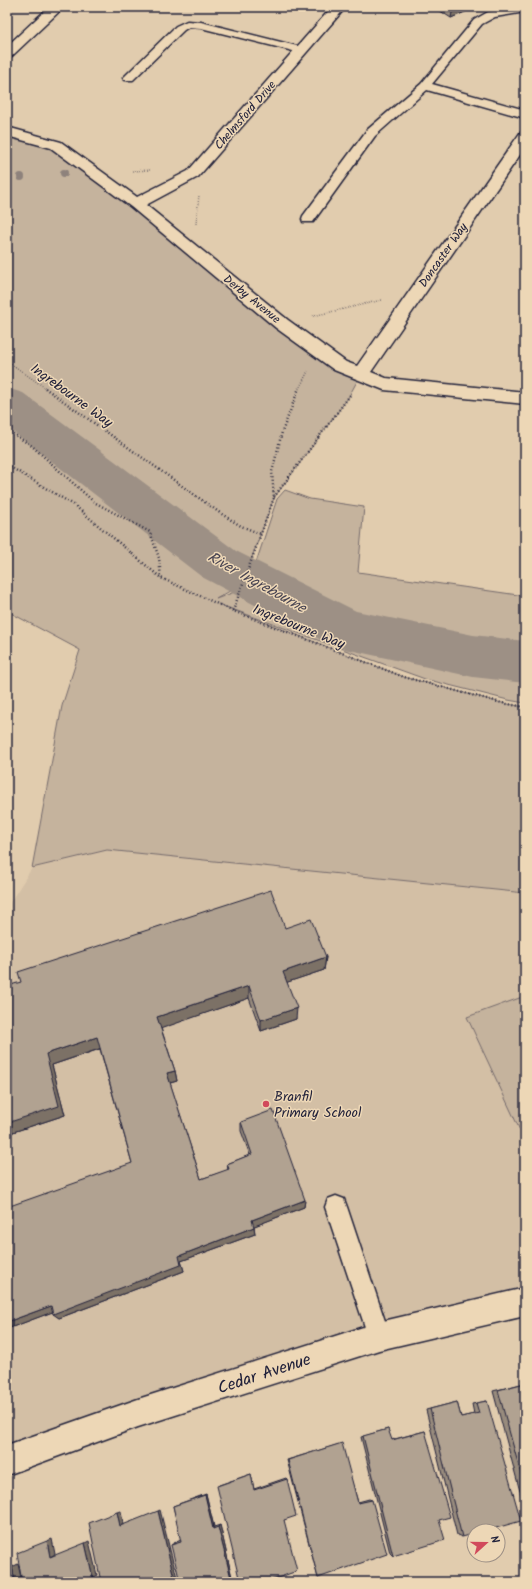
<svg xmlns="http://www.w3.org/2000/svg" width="532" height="1589" font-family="Kalam,sans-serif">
	<rect width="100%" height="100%" fill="#e1ccae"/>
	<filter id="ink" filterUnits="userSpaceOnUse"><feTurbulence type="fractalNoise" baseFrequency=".025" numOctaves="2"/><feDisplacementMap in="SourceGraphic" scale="8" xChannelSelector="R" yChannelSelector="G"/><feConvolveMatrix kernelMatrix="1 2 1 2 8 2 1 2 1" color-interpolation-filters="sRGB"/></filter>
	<g filter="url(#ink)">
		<path fill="#d3bfa5" d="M107 850 525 893V1302L7 1464V907L32 868Z"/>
		<g fill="#c5b39d" stroke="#746a6c">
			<path d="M7 131 56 145 282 324 361 374 348 398 274 498 242 584 216 599 248 587 277 499 285 490 310 499 364 507 358 572 525 596V703L508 700 425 679 218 604 404 677 502 703 525 707V893L107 850 32 868 62 706 80 650 7 611Z"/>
			<path d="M525 996V1141L467 1017Z"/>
		</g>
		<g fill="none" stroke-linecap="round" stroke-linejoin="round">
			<path fill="#9d9085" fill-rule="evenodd" d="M7 388 23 393 236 551 356 611 473 635 525 641V683L473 677 345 649 327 643 202 577 7 427Z"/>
			<g stroke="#22223b" stroke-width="3">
				<g id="service">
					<path d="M517 7H525V12L495 17 482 24 432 84 525 110V118L427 90 375 136 313 222H303L302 219 303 216 367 130 421 84 474 20 488 12Z"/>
					<path d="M187 21 201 22 305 48 307 50 301 53 201 28 189 27 184 30 133 80H125L123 78 125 76 176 26Z"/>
					<path d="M336 1196 344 1199 347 1207 390 1336 387 1344 379 1347 371 1344 368 1336 325 1207 328 1199Z"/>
				</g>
			</g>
			<g stroke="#22223b" stroke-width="3">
				<g id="minor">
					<path d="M332 7H346L198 177 146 205 288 320 346 362 357 366 520 133 525 132 524 149 371 372 386 378 525 392V404L384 390 334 370 276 328 131 207 51 148 7 136V127L61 142 137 197 188 171Z"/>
					<path d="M525 1288V1316L379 1350 138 1427 7 1475V1445L138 1399 379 1322Z"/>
				</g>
			</g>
			<g stroke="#22223b" stroke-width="3">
				<path id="tertiary" d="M49 7H64L12 56 7 57V46Z"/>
			</g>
			<g stroke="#22223b" stroke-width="1.5" stroke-dasharray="0.5 2" stroke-linecap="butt">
				<path d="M132 171 151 170"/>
				<path d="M196 224 199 195"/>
				<path d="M313 316 382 300"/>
				<path d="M7 361 47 389"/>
				<path d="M299 389 308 371"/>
			</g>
			<g stroke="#22223b" stroke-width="2.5" stroke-dasharray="1 2.5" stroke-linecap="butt">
				<path d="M45 388 220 513 241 526 261 534"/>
				<path d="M7 430 32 446 94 502 150 532 159 558 161 578"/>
				<path d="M7 465 74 505 161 578 233 611 404 677 502 703 525 707"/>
				<path d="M274 497 351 394"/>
				<path d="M233 611 274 498 272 472 282 432 299 388"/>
			</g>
			<use href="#service" fill="#edd7b6" fill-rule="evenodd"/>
			<use href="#minor" fill="#edd7b6" fill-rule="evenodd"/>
			<use href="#tertiary" fill="#edd7b6" fill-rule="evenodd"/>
		</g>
		<g fill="#8e827c">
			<circle cx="64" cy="173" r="4"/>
			<circle cx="21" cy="177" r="4"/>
		</g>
		<g fill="#988b7d" stroke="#22223b">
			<path d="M434 7H474V8L451 18Z"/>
			<path d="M285 928 326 957 324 970 287 982 296 1019 261 1031 249 998 161 1028 175 1071 177 1081 170 1083 201 1179 228 1170 227 1164 250 1155 241 1131V1122L305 1200 304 1207 254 1226 255 1234 181 1261 184 1271 59 1318 52 1312 7 1329 132 1163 100 1049 52 1065 65 1115 7 1134V986Z"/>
			<path d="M525 1383V1510L493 1391Z"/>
			<path d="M487 1401 462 1537 457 1535 426 1410 457 1402 461 1417 474 1414 472 1404Z"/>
			<path d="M388 1429 391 1440 425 1431 439 1520 393 1556 390 1553 361 1437Z"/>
			<path d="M340 1444 358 1502 369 1499 372 1500 318 1578 287 1460Z"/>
			<path d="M251 1474 254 1489 286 1478 287 1479 284 1520 269 1581 219 1485Z"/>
			<path d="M206 1494 214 1527 220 1525 233 1582 171 1545 174 1543 181 1540 173 1506Z"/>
		</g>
		<g fill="#7c7166" stroke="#22223b">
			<path d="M7 7H12V8L7 9Z"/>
			<path d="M453 7H474V8L451 18Z"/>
			<path d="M326 957 324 970 282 984 283 972Z"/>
			<path d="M249 986V998L160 1029 157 1017Z"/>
			<path d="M297 1008 296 1019 261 1031V1020Z"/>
			<path d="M97 1037 102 1048 52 1065 65 1115 7 1134V1123L46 1054Z"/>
			<path d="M175 1071 177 1081 170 1083 167 1073Z"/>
			<path d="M305 1200 304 1207 252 1227V1220Z"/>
			<path d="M254 1227 255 1234 181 1261 184 1271 59 1318 53 1314 179 1256Z"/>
			<path d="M51 1306 58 1310 7 1329V1322Z"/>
			<path d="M206 1494 214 1527 213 1529 205 1495Z"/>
			<path d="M160 1510 178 1582H175L158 1511Z"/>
			<path d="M121 1511 123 1524 120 1526 117 1512Z"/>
			<path d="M220 1525 233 1582H232L218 1527Z"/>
			<path d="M52 1539 55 1554 50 1557 47 1541Z"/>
			<path d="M89 1541 97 1575 93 1578 85 1543Z"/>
			<path d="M18 1564 22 1582H15L12 1567Z"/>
		</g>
		<g fill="#b1a291" stroke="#22223b">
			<path d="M271 890 285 928 311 919 326 957 283 972 297 1008 261 1020 249 986 157 1017 175 1071 167 1073 201 1179 229 1169 227 1164 252 1154 241 1122 273 1110 305 1200 252 1220 254 1227 179 1256 181 1265 53 1314 51 1306 7 1322V1207L132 1163 97 1037 46 1054 59 1106 7 1123V986L21 982 18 972Z"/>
			<path d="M525 1383V1489L498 1390Z"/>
			<path d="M487 1401 521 1521 485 1531H474V1534L462 1537 430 1409 457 1402 461 1417 479 1413 476 1403Z"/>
			<path d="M388 1429 392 1440 425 1431 450 1517 439 1520 445 1540 393 1556 363 1436Z"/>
			<path d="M342 1443 358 1503 372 1500 387 1554 318 1578 288 1460Z"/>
			<path d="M251 1474 254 1490 287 1479 296 1516 284 1520 297 1571 269 1581V1582H240L217 1486Z"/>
			<path d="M205 1495 213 1529 218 1527 232 1582H180L171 1545 181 1542 173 1506Z"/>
			<path d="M158 1511 175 1582H101L89 1523 117 1512 120 1526Z"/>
			<path d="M47 1541 50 1557 85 1543 93 1578 84 1582H22L17 1553Z"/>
			<path d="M12 1567 15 1582H7V1568Z"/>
		</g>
	</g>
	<circle fill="#d1495b" stroke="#edd7b6" stroke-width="1.5" cx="266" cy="1104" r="4"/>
	<g text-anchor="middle" stroke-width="3" stroke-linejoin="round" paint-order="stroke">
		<g font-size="12" fill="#22223b" stroke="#edd7b6">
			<text transform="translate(245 115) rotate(-49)" y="4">Chelmsford Drive</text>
			<text transform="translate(443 255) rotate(-55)" y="4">Doncaster Way</text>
			<text transform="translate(252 299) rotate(39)" y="4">Derby Avenue</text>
		</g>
		<g font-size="14" fill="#22223b" stroke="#edd7b6">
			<text transform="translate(72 395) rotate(36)" y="5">Ingrebourne Way</text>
			<text transform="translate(299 626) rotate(22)" y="5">Ingrebourne Way</text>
		</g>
		<g font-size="14" fill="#22223b" stroke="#edd7b6" text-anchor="start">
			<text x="274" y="1101">Branfil<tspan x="274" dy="16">Primary School</tspan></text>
		</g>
		<g font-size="15" font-style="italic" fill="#474351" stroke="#edd7b6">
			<text transform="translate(257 582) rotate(29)" y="5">River Ingrebourne</text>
		</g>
		<g font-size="17" fill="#22223b" stroke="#edd7b6">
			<text transform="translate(264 1373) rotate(-18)" y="6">Cedar Avenue</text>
		</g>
	</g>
	<rect width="532" height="1589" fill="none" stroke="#edd7b6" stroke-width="24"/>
	<rect x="12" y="12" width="508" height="1565" fill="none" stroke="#22223b" stroke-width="1.5" filter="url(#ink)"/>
	<g transform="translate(486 1543) rotate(69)"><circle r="19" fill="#edd7b6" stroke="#9c8f85"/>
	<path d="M0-3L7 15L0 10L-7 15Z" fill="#d1495b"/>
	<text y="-6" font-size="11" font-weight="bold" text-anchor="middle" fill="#22223b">N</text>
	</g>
</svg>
